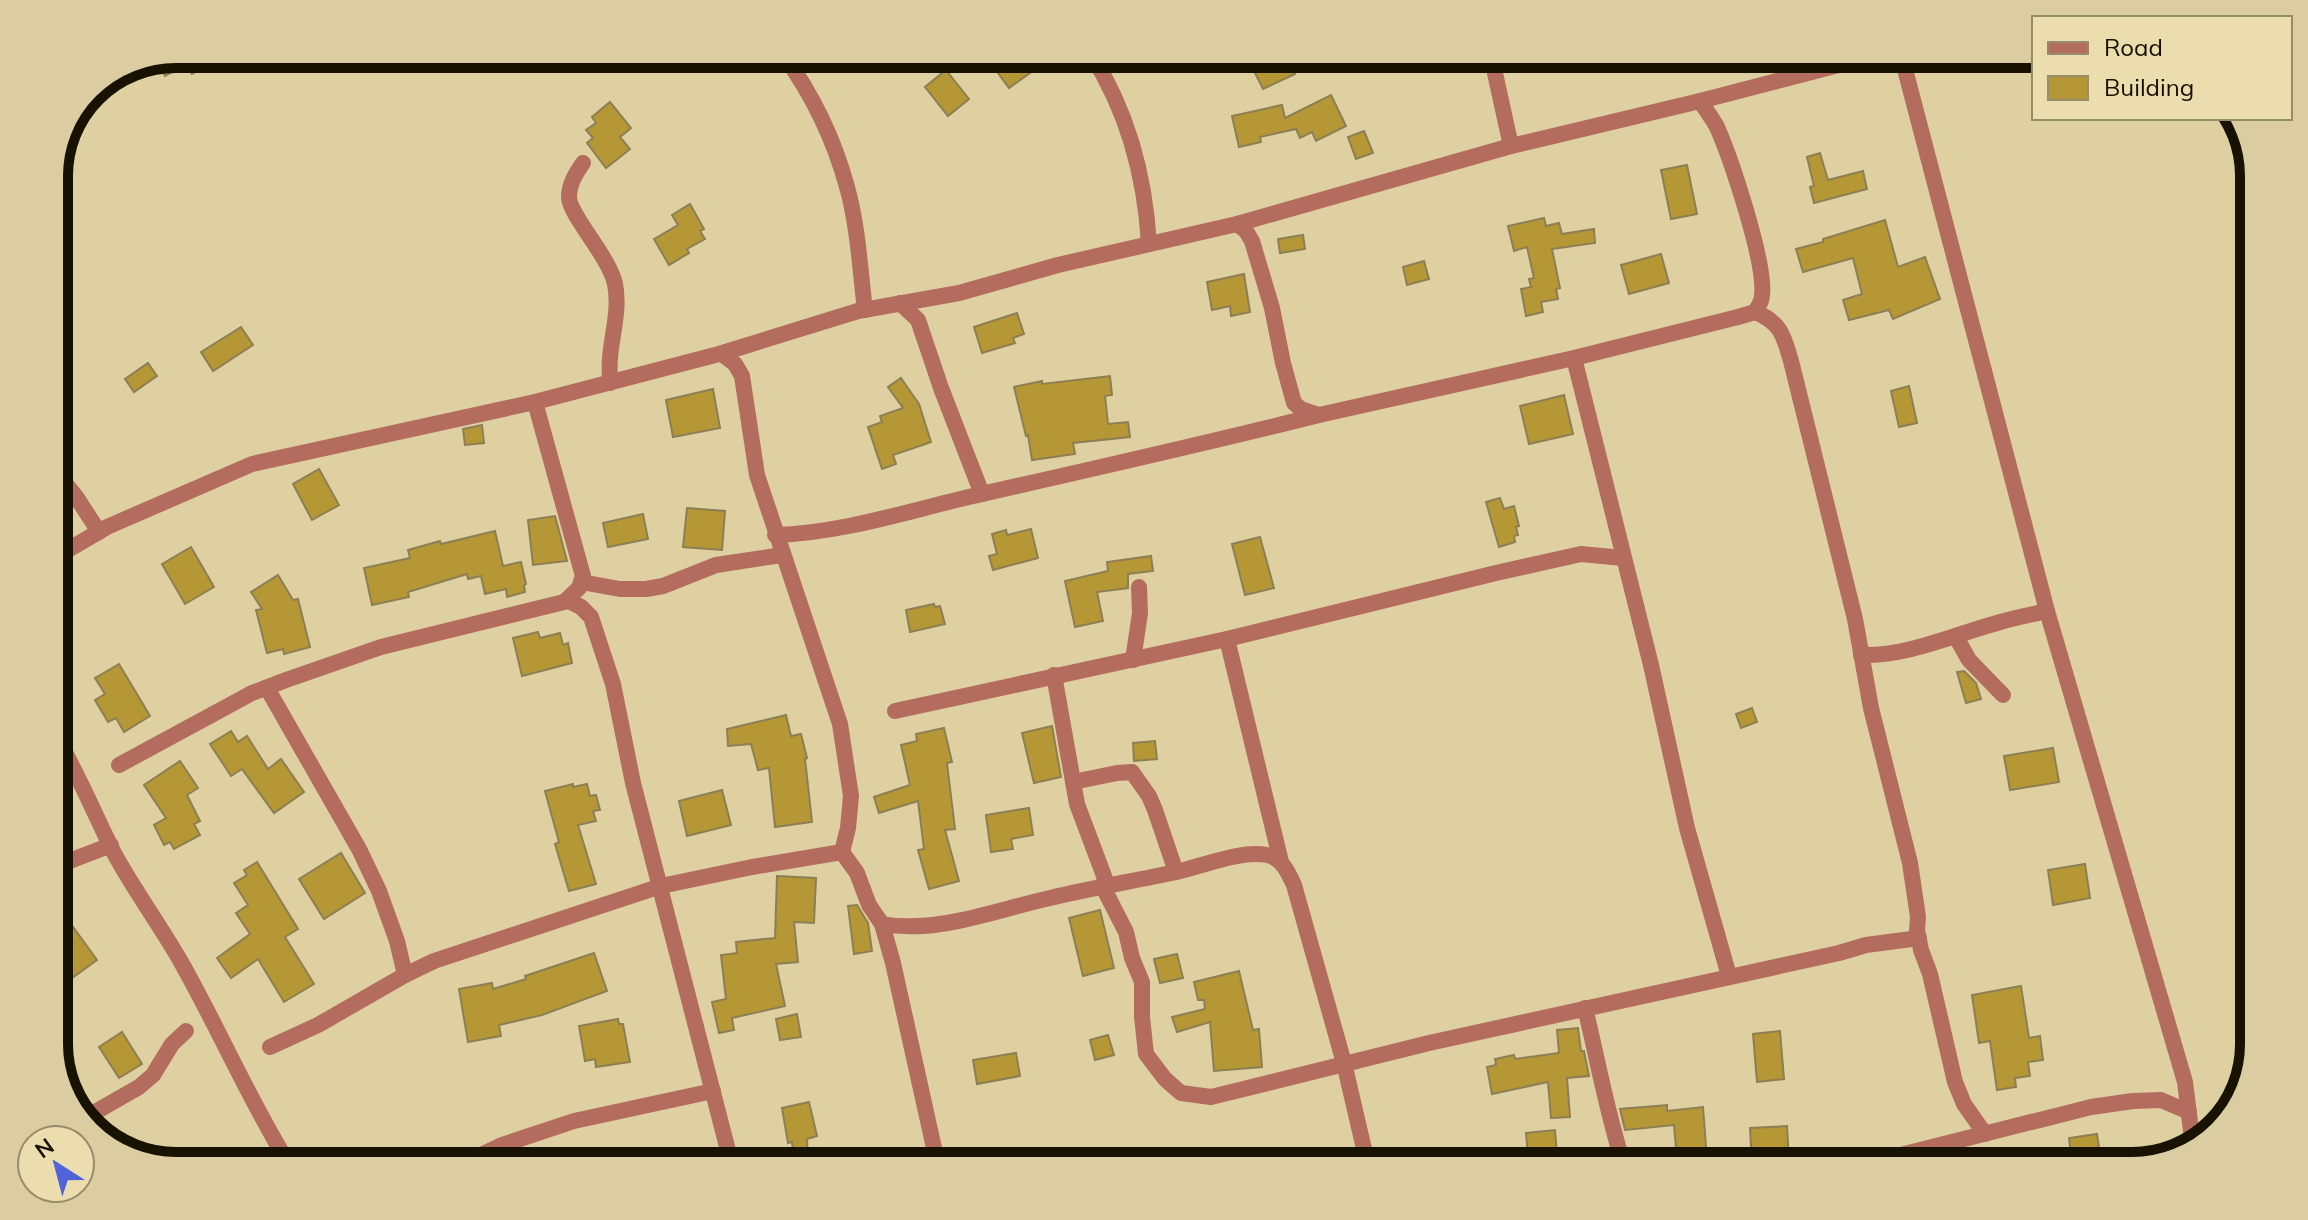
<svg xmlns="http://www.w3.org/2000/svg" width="2308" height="1220" font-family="Mulish,sans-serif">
	<rect width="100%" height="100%" fill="#dfd0a2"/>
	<g fill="#b59735" stroke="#8d7f54" stroke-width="2">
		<path d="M176 54H228L192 74 186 64 165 76 157 62Z"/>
		<path d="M984 54H1037L1044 63 1009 88Z"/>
		<path d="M1250 54H1286L1295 74 1263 89 1251 65 1253 64Z"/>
		<path d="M946 70 969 99 948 116 925 87Z"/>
		<path d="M1331 95 1346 126 1316 141 1312 132 1300 138 1296 129 1260 137 1261 142 1239 147 1232 116 1282 105 1285 118Z"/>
		<path d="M610 102 631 128 620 137 630 149 606 168 587 143 593 138 586 130 596 123 592 117Z"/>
		<path d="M1364 131 1373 153 1356 159 1348 137Z"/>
		<path d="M1820 153 1828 180 1863 171 1867 189 1814 203 1810 187 1814 186 1807 157Z"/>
		<path d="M1687 165 1697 214 1671 219 1661 170Z"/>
		<path d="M690 204 704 229 700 231 705 239 687 249 689 253 669 265 654 239 678 225 672 215Z"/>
		<path d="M1544 218 1546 226 1559 223 1562 234 1594 229 1595 243 1552 249 1560 288 1556 289 1558 299 1541 302 1543 312 1526 316 1521 289 1531 287 1529 279 1534 278 1527 247 1514 251 1508 226Z"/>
		<path d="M1885 220 1898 267 1925 257 1940 299 1893 319 1889 310 1849 320 1843 300 1862 294 1853 258 1803 272 1796 249 1823 242V239Z"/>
		<path d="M1303 235 1305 249 1280 253 1278 239Z"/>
		<path d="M1661 254 1669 283 1629 294 1621 265Z"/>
		<path d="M1424 261 1429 279 1407 285 1403 267Z"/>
		<path d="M1244 274 1250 312 1231 316 1230 306 1212 310 1207 282Z"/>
		<path d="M1017 313 1024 334 1013 338 1015 343 982 353 974 327Z"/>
		<path d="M241 327 253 345 213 371 201 352Z"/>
		<path d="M148 363 157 376 134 392 125 379Z"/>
		<path d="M1110 376 1112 395 1105 396 1108 424 1128 422 1130 437 1073 443 1075 454 1032 460 1028 435 1026 436 1014 387 1042 381V384Z"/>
		<path d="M901 378 919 404 931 442 893 455 896 464 882 469 868 427 882 422 880 416 903 408 888 387Z"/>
		<path d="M1909 386 1917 423 1899 427 1891 391Z"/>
		<path d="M713 389 720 428 673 437 666 400Z"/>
		<path d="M1564 395 1573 434 1529 444 1520 406Z"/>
		<path d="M482 425 484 443 465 445 463 429Z"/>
		<path d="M319 469 339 505 312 520 293 484Z"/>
		<path d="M1500 498 1504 509 1514 506 1519 526 1516 527 1518 535 1514 536 1515 542 1499 547 1486 502Z"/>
		<path d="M687 508 725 511 722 550 683 547Z"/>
		<path d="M643 514 648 539 608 547 603 523Z"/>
		<path d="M555 516 567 561 533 565 528 520Z"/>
		<path d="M1031 529 1038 558 993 570 989 556 997 554 992 534 1006 530 1007 535Z"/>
		<path d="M495 531 503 566 521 562 526 584 524 585 525 592 507 597 506 589 485 594 481 576 468 579 467 574 408 592 409 597 372 605 364 568 410 558 408 550 440 541 441 544Z"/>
		<path d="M1260 537 1274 588 1245 595 1232 544Z"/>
		<path d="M191 547 214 587 185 604 162 564Z"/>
		<path d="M1151 556 1153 571 1128 574V588L1097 592 1103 621 1075 627 1065 581 1108 571 1107 562Z"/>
		<path d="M278 575 293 600 298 599 310 647 284 654 283 649 267 653 256 610 262 609 251 592Z"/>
		<path d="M934 604 935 607 940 606 945 624 910 632 906 610Z"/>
		<path d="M538 632 540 638 560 633 563 645 568 643 572 663 522 676 513 638Z"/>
		<path d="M119 664 150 716 124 732 116 718 108 722 95 700 105 694 95 678Z"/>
		<path d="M1964 671 1976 683 1981 699 1966 703 1957 672Z"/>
		<path d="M1752 708 1757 722 1741 728 1736 714Z"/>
		<path d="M786 715 791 736 801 734 807 758 805 759 812 822 775 827 769 768 758 770 751 744 728 746 727 729Z"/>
		<path d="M1052 726 1061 777 1034 783 1022 733Z"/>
		<path d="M944 728 952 762 947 763 955 829 945 830 959 881 929 889 918 850 924 849 918 801 879 813 874 797 910 785 901 745 917 741 916 734Z"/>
		<path d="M231 731 238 742 247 736 268 769 281 759 304 792 274 813 242 769 231 776 210 744Z"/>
		<path d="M1155 741 1157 759 1134 761 1133 743Z"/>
		<path d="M2053 748 2059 782 2010 790 2004 756Z"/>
		<path d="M180 761 198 788 187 795 200 821 194 824 200 835 174 849 170 842 164 845 154 825 166 818 144 785Z"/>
		<path d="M573 784V787L587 784 590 796 596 795 600 810 593 811 596 821 578 825 596 884 569 891 555 844 559 842 545 791Z"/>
		<path d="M722 790 731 825 687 836 679 801Z"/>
		<path d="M1029 808 1033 835 1011 839 1013 849 991 852 986 815Z"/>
		<path d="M341 853 365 893 324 919 299 879Z"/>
		<path d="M257 862 298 929 285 937 314 984 284 1002 258 959 231 978 217 958 250 934 236 913 248 905 234 883 247 875 244 870Z"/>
		<path d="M2085 864 2090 898 2053 905 2048 870Z"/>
		<path d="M777 876 816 878 814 923 794 922 798 962 776 964 785 1006 732 1018 734 1030 719 1033 712 1002 726 999 721 955 737 953 736 942 775 938Z"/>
		<path d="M857 905 868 923 872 951 854 954 848 906Z"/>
		<path d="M1100 910 1114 968 1083 976 1069 918Z"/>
		<path d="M71 924 97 960 54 991V936Z"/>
		<path d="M594 953 607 991 542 1015 499 1025 501 1036 468 1042 459 989 492 983 493 989 526 979 525 976Z"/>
		<path d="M1177 954 1183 978 1160 983 1154 959Z"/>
		<path d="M1239 971 1253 1030 1259 1029 1262 1067 1214 1071 1210 1022 1177 1032 1172 1017 1205 1009 1204 1000H1198L1194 982Z"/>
		<path d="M2021 986 2029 1038 2040 1036 2043 1060 2028 1062 2030 1076 2015 1078 2016 1087 1997 1090 1990 1041 1979 1043 1972 995Z"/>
		<path d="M797 1014 801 1037 780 1040 776 1019Z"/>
		<path d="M618 1019 619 1024H623L630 1062 596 1067 595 1059 585 1061 579 1026Z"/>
		<path d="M1578 1028 1581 1051H1584L1589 1076 1567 1078 1570 1117 1551 1118 1548 1082 1492 1094 1487 1067 1496 1065 1495 1059 1514 1055 1515 1059 1559 1053 1557 1030Z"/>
		<path d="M1780 1031 1784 1079 1757 1082 1753 1034Z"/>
		<path d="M122 1032 142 1064 119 1078 99 1047Z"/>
		<path d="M1108 1035 1114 1055 1095 1060 1090 1040Z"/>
		<path d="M1016 1053 1020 1076 977 1084 973 1060Z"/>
		<path d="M809 1102 817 1136 807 1139 808 1160 794 1161 792 1142 788 1143 782 1108Z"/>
		<path d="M1667 1105V1111L1703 1107 1707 1160H1677L1674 1125 1625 1130 1620 1109Z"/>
		<path d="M1787 1126 1789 1162 1770 1163V1166H1752L1750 1128Z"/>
		<path d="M1555 1130 1557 1155 1528 1158 1526 1133Z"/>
		<path d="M2097 1134 2101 1160 2072 1163 2069 1138Z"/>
	</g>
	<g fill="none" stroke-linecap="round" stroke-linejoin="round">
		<g stroke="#b36c5e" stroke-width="16">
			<path d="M783 54C812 94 834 139 847 187 858 226 860 269 865 310"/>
			<path d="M1091 54C1128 112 1145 176 1149 244"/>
			<path d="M1901 54 2047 611 2185 1082 2193 1147"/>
			<path d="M1491 55 1511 146"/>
			<path d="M794 69 813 54"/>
			<path d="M583 163C576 173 569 184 569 197 569 215 609 256 615 284 620 309 612 333 610 358 609 366 610 374 610 383"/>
			<path d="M1237 224 1246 231 1252 241 1272 308 1283 363 1294 403 1301 409 1319 415 1574 358 1738 317 1755 312C1758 307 1762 302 1762 295 1766 263 1731 159 1717 127 1712 118 1706 110 1700 101"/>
			<path d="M900 303 918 320 941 388 982 494"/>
			<path d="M1755 312C1781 322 1784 337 1791 361L1855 619 1871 708 1910 863 1918 917 1917 930 1921 950 1930 974 1955 1082 1964 1104 1985 1134"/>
			<path d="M722 354 735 364 742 376 757 475 840 724 851 796 848 828 842 852"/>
			<path d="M1574 358 1651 665 1687 828 1729 976"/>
			<path d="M54 469 77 498 99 532"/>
			<path d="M775 535C842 533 908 511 973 496 1088 470 1204 444 1319 415"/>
			<path d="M54 558 107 527 252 464 535 402 719 354 858 311 959 293 1058 265 1237 224 1511 146 1700 101 1881 54"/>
			<path d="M581 582 620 589H646L663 586 716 565 782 555"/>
			<path d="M567 600 581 607 591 617 613 684 633 783 732 1166"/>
			<path d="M1956 637 1969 660 2003 695"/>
			<path d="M1227 639 1281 862"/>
			<path d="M1861 655C1909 656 1953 635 1997 623 2013 618 2030 615 2047 611"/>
			<path d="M1133 660 1140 613 1139 587"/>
			<path d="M1054 675 1077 804 1107 884"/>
			<path d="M267 688 359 849 379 891 397 941 405 975"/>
			<path d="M895 711 1227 639 1496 573 1581 554 1623 558"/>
			<path d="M54 733C77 771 94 813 114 853 134 890 160 925 181 962 219 1029 249 1100 290 1166"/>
			<path d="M119 765 252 693 286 680 381 647 564 602 579 588 583 576 535 402"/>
			<path d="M1073 782 1117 773 1132 772 1149 796 1155 810 1176 872"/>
			<path d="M54 867 111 845"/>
			<path d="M1102 885 1126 932 1132 958 1142 982V1017L1146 1054 1165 1079 1181 1093 1211 1097 1429 1043 1839 953 1866 945 1919 938"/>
			<path d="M882 924 893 963 938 1166"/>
			<path d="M1585 1008C1598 1061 1607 1114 1624 1166"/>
			<path d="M270 1047 318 1025 405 975 434 961 661 886 752 867 842 852 857 873 869 905 882 924C937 934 996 910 1050 898 1092 888 1134 881 1176 872 1203 866 1240 850 1267 855 1282 858 1288 872 1294 885L1344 1063 1368 1166"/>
			<path d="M83 1119 139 1087 153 1075 172 1044 186 1031"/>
			<path d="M458 1166 502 1145 574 1121 713 1091"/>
			<path d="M1857 1166 2091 1107 2133 1101 2161 1100 2189 1112"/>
		</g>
	</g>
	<path d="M0 0H2308V1220H0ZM176 68H2132A108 108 0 0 1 2240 176V1044A108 108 0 0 1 2132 1152H176A108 108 0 0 1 68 1044V176A108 108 0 0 1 176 68Z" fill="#dbcda1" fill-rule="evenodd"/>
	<path fill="none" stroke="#181203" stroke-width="10" d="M176 68H2132A108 108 0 0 1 2240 176V1044A108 108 0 0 1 2132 1152H176A108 108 0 0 1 68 1044V176A108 108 0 0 1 176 68Z"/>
	<rect x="2032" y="16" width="260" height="104" fill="#ecddaf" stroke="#978c6a" stroke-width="2"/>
	<rect x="2048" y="42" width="40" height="12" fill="#b36c5e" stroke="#978c6a" stroke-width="2"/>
	<text x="2104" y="56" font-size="24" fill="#181203">Road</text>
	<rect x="2048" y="76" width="40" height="24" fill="#b59735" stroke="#978c6a" stroke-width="2"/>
	<text x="2104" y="96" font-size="24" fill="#181203">Building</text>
	<g transform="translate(56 1164) rotate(324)"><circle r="38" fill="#ecddaf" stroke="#978c6a" stroke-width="2"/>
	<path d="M0-6L14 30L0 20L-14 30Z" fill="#4f64d9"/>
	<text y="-12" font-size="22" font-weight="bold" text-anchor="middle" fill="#181203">N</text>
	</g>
</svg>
